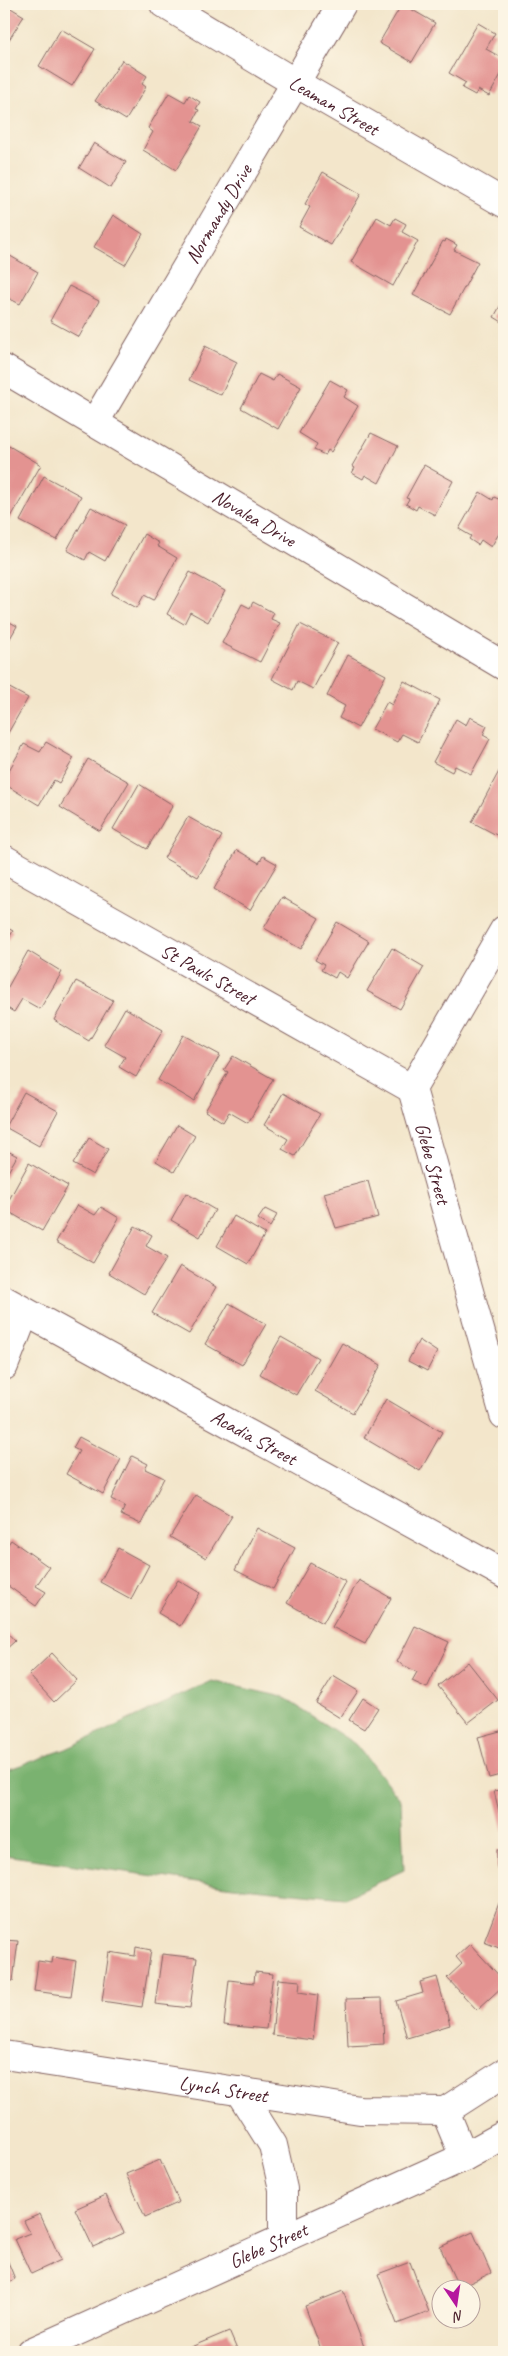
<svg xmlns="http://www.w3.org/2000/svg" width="508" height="2356" font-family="Caveat,sans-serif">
	<rect width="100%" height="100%" fill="#fcf5e5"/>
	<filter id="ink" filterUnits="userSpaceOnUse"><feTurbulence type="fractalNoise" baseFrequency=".02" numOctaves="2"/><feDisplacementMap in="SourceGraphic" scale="10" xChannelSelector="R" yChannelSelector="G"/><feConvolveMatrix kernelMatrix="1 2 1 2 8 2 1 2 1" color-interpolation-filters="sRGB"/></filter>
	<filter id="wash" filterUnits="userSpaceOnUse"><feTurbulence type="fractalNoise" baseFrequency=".0096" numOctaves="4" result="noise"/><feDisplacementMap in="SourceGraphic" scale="20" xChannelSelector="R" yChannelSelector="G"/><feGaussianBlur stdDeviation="1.12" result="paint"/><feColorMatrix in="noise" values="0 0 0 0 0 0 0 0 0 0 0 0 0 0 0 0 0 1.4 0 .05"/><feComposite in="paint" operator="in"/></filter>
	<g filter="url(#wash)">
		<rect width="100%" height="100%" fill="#f3e6cb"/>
		<path fill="#7ab26f" stroke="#62684d" d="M212 1681 283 1697 355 1744 401 1800 404 1870 345 1898 233 1887 4 1855V1771L66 1749Z"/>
		<g id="blocks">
			<g fill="#e39391">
				<path d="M4 4 24 16 5 46 4 45Z"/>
				<path d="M402 4 435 23 412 62 379 43Z"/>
				<path d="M478 23 495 33 486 49 504 59V69L489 96 478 90 475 95 462 88 466 83 449 73Z"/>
				<path d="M61 29 95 49 72 86 39 66Z"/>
				<path d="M122 60 147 76 142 84 146 87 126 120 95 101Z"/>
				<path d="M169 93 185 102 189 95 200 102 196 109 199 110 193 121 202 126 176 170 143 150 153 132 148 128Z"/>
				<path d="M94 143 126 162 111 188 79 168Z"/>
				<path d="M323 172 361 194 331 245 299 227 310 207 305 204Z"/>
				<path d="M113 215 143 234 125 265 94 247Z"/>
				<path d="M377 217 391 225 395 218 406 224 402 232 418 241 393 286 351 262Z"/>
				<path d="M446 239 457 245 454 250 478 262 450 314 413 295 443 241 445 242Z"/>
				<path d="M5 253 38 272 20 304 4 296Z"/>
				<path d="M69 286 99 301 79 337 50 321Z"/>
				<path d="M504 299V323L494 317Z"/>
				<path d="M205 346 237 362 221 395 189 380Z"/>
				<path d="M259 374 273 381 277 374 301 387 278 429 241 408Z"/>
				<path d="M330 380 348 390 344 397 358 406 331 452 328 450 325 455 314 450 317 444 299 433Z"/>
				<path d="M371 433 398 446 379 483 365 475 363 479 352 473 355 468 352 466Z"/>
				<path d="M9 446 41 465 7 524 4 522V455Z"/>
				<path d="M424 465 453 481 435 515 418 506 416 510 406 504 409 499 406 498Z"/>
				<path d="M44 476 81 496 57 540 20 521Z"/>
				<path d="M480 492 493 500 494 497 503 501 501 505 504 507V525L491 547 481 540 478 545 469 539 471 536 459 529Z"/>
				<path d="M91 507 125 525 105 561 89 552 85 560 67 550Z"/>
				<path d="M144 534 159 543 157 546 177 558 154 600 144 595 137 608 111 594Z"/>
				<path d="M190 572 225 591 208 622 190 612 184 624 167 614Z"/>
				<path d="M253 602 274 613 271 619 280 623 260 662 222 643 242 604 250 608Z"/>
				<path d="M4 619 17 626 4 649Z"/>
				<path d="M300 624 338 643 313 689 297 681 293 690 272 679Z"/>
				<path d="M348 655 386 675 358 728 339 718 345 706 327 696Z"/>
				<path d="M404 681 440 700 418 742 402 734 397 742 372 729 387 702 392 705Z"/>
				<path d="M4 685 28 698 4 740Z"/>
				<path d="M470 717 487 726 483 735 490 739 471 774 455 766 452 772 433 762 456 719 466 725Z"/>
				<path d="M46 742 74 758 59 783 54 780 39 805 4 784V779L24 744 40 752Z"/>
				<path d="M88 759 129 782 100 831 60 807Z"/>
				<path d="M504 762V839L472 822Z"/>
				<path d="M139 784 173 805 147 849 113 829Z"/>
				<path d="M188 817 222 836 198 877 164 858Z"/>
				<path d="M237 850 259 863 263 856 277 864 250 910 214 889Z"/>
				<path d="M282 897 319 918 301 949 264 928Z"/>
				<path d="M337 922 369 941 347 978 338 972 335 978 321 970 324 965 315 960Z"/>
				<path d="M4 926 13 931 4 947Z"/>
				<path d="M392 948 424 967 400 1009 367 991Z"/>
				<path d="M28 951 62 972 40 1009 22 999 14 1012 4 1006V994Z"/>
				<path d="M76 981 113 1000 89 1041 54 1020Z"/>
				<path d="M125 1008 163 1030 136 1077 119 1067 125 1057 104 1045Z"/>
				<path d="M183 1035 220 1055 194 1101 158 1080Z"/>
				<path d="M233 1056 273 1079 248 1123 229 1112 223 1122 205 1111 228 1072 224 1070Z"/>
				<path d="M24 1092 58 1111 39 1146 5 1127Z"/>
				<path d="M283 1093 320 1114 295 1156 282 1149 288 1139 264 1125Z"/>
				<path d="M177 1125 195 1136 174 1172 156 1161Z"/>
				<path d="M89 1138 108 1149 93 1175 73 1164Z"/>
				<path d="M4 1149 17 1156 4 1179Z"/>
				<path d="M29 1163 68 1186 42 1231 4 1209Z"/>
				<path d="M368 1181 378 1217 336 1228 324 1193Z"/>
				<path d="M186 1193 215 1210 200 1237 171 1220Z"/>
				<path d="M77 1205 95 1215 101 1207 119 1218 93 1263 56 1242Z"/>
				<path d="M265 1209 277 1215 270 1227 258 1219Z"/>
				<path d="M234 1216 265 1234 248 1264 217 1246Z"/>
				<path d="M135 1226 152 1235 146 1246 167 1258 144 1294 109 1273Z"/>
				<path d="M180 1266 216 1287 189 1334 152 1313Z"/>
				<path d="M229 1303 266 1324 242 1365 205 1344Z"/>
				<path d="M281 1337 318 1358 296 1395 260 1374Z"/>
				<path d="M419 1340 437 1352 427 1371 408 1361Z"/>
				<path d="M342 1343 381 1365 353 1413 315 1391Z"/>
				<path d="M386 1399 442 1432 420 1471 364 1438Z"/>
				<path d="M79 1437 121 1459 103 1494 66 1474 79 1451 73 1448Z"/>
				<path d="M132 1456 148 1464 145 1469 164 1478 141 1524 121 1515 125 1506 111 1499Z"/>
				<path d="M196 1495 232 1516 206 1558 170 1537Z"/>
				<path d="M257 1528 295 1548 273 1589 235 1570Z"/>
				<path d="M11 1540 49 1567 36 1586 46 1592 36 1606 4 1583V1550Z"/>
				<path d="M118 1548 149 1565 131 1599 100 1582Z"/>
				<path d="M310 1563 346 1582 323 1623 287 1603Z"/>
				<path d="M178 1580 200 1593 180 1626 158 1613Z"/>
				<path d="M359 1580 391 1598 365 1644 332 1627Z"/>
				<path d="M415 1626 449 1642 427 1688 412 1681 417 1672 397 1662Z"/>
				<path d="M4 1629 15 1641 4 1651Z"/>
				<path d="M52 1653 77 1680 54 1702 29 1675Z"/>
				<path d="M468 1662 498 1700 468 1723 438 1686Z"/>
				<path d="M333 1676 358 1691 340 1718 316 1703Z"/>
				<path d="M363 1698 378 1708 364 1729 349 1720Z"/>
				<path d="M504 1730V1774L489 1778 478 1737Z"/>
				<path d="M504 1789V1832L494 1791Z"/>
				<rect x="497" y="1850" width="7" height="18"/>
				<path d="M499 1903 504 1905V1950L484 1942Z"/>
				<path d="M4 1940 18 1941 13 1981 4 1980Z"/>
				<path d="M470 1944 504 1981V1985L477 2010 447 1978 462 1964 456 1957Z"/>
				<path d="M136 1947 151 1950 142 2007 102 2001 109 1952 135 1956Z"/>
				<path d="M162 1954 197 1958 190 2008 155 2004Z"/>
				<path d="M53 1957 76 1961 71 1996 34 1991 38 1961 52 1963Z"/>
				<path d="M255 1972 273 1974 266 2029 224 2025 229 1980 254 1983Z"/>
				<path d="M437 1977 450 2025 407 2038 396 2001 423 1993 420 1982Z"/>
				<path d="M278 1979 300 1981 299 1992 318 1995 313 2040 272 2035Z"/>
				<path d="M382 1998 384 2044 348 2046 346 1999Z"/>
				<path d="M160 2160 179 2202 145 2217 126 2174Z"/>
				<path d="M106 2195 124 2233 93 2247 75 2209Z"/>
				<path d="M40 2214 61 2260 31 2274 15 2239 30 2233 24 2221Z"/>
				<path d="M473 2232 491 2273 459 2288 440 2247Z"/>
				<path d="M4 2252 15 2279 4 2284Z"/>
				<path d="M410 2262 429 2312 397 2324 378 2274Z"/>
				<path d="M343 2291 366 2352H322L305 2306Z"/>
				<path d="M229 2331 238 2352H179Z"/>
			</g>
		</g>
	</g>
	<g filter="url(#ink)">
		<use href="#blocks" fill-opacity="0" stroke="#856563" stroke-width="1"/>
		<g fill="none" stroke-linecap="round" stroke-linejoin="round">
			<g stroke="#856563" stroke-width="30">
				<g id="minor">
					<path id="s1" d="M164 4 294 82 504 203"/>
					<path id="s2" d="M95 422 342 4"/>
					<path id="s3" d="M4 859 412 1089"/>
					<path id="s4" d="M504 930 412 1089 504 1415"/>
					<path id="s5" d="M4 1300 504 1574"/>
					<path d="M4 1366 25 1312"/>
					<path id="s6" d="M4 2055 360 2110 445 2111"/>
					<path d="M239 2091 273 2145 283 2189V2239"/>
					<path d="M445 2111 504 2073"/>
					<path d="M445 2111 464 2157"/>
					<path id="s7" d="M31 2352 464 2157 504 2135"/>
				</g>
			</g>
			<g stroke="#856563" stroke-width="30">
				<g id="tertiary">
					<path id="s8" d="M4 369 504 666"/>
				</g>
			</g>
			<use href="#minor" stroke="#fff" stroke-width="28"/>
			<use href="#tertiary" stroke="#fff" stroke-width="28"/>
		</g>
	</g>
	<g text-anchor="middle" stroke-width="4.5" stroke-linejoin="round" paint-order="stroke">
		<g font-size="20" fill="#4a1f2b" stroke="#fcf5e5">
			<text dy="7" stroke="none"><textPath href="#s1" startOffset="198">Leaman Street</textPath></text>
			<text dy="7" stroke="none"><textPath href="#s2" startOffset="242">Normandy Drive</textPath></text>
			<text dy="7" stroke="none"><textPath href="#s8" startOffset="291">Novalea Drive</textPath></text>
			<text dy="7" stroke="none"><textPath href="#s3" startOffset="234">St Pauls Street</textPath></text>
			<text dy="7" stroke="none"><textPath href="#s4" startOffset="261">Glebe Street</textPath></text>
			<text dy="7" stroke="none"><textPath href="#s5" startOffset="285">Acadia Street</textPath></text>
			<text dy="7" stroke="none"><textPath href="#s6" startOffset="222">Lynch Street</textPath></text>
			<text dy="7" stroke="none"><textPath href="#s7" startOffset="260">Glebe Street</textPath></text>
		</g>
	</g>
	<rect width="508" height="2356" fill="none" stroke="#fcf5e5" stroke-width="20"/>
	<g transform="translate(456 2304) rotate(167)"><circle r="24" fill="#fcf5e5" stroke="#b59f9b"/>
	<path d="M0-4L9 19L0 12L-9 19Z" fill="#b5179e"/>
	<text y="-8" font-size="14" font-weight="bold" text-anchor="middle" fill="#4a1f2b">N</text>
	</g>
</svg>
